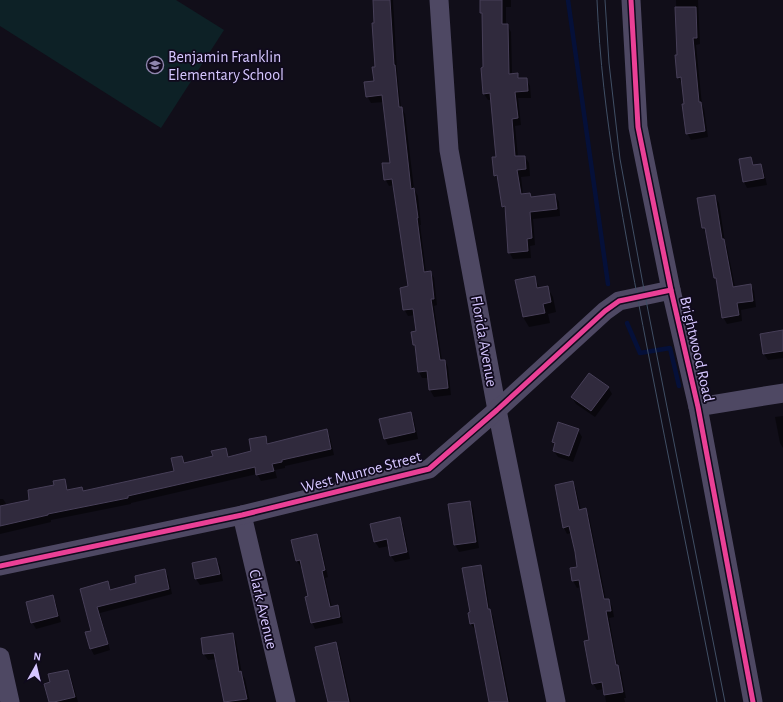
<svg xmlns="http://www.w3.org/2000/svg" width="783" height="702" font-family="'Alegreya Sans',sans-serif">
	<rect width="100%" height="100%" fill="#110e19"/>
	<path fill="#0d2126" d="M0 0H176L224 30 161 128 0 26Z"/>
	<g fill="#0007">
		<path d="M374 0H393L397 71 401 108 405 114 414 189 418 196 421 225H420L426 272H430L434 278 437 305 434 306 442 361H445L448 367 451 395 434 397 430 390 429 378H422L419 372 416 349 414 345 417 332 415 315 408 316 404 309 409 287 394 185 389 186 385 179 391 163 384 102 371 103 367 96 375 82 376 68Z"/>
		<path d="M481 0H511V7H506V25H507L511 32 512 74H517L520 79H526L530 86 531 98H518L521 125 515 126 518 157H525L529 163 530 176 521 177 523 195 530 194 532 198 555 195 559 202 560 216 533 219 535 245 530 246 531 258 513 259 509 252 506 213 503 206 499 181 495 175 497 157 491 100H488L484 94 483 16 481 12Z"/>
		<path d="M676 0H698L700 44 696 45 702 105 704 109 708 137 691 140 687 133 682 84 678 77Z"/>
		<path d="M751 158 755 166 761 165 764 172 767 185 747 188 744 182Z"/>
		<path d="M715 197 719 203 725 243 727 247 735 287 750 285 754 291 756 307 741 310 742 321 727 324 723 317 717 282 715 278 707 235 703 228 698 199Z"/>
		<path d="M534 277 540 289 547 287 553 297 556 312 548 314 550 323 529 327 523 317Z"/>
		<path d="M783 333V358L768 360 764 354Z"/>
		<path d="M608 387 612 394 595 417 576 404 572 397Z"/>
		<path d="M410 413 414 420 418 439 388 445 385 438Z"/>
		<path d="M783 416V448L780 443 775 417Z"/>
		<path d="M578 430 582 437 573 462 558 457 554 451 555 446 553 442Z"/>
		<path d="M327 431 330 437 334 455 285 466V468L275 470 277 478 261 481 257 474 131 503V504L51 520V522L0 534V499H3L7 505 31 500 64 480 69 491 82 488 84 491 176 472 182 457 186 464 214 457 225 449 230 458 252 452 265 437 269 444Z"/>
		<path d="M573 482 576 489 581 511 585 510 589 516 606 600H608L612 606 614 617 609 618 618 668 621 672 626 698H624L625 702H606L604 689 597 690 593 683 590 641 581 587 577 588 573 581 571 569 578 568 571 533 567 534 564 528Z"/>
		<path d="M469 502 473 508 479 548 459 552 455 545 449 505Z"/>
		<path d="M399 519 403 525 410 559 395 562 391 556 389 546 379 548 375 542Z"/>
		<path d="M317 535 320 542 328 577 325 578 332 608 337 606 341 613 343 623 315 629 312 622 310 597 303 567H301L297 561 292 541Z"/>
		<path d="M216 559 220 566 223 581 200 585 196 579Z"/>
		<path d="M480 566 484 572 490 612 493 616 510 702H489L476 630H475L471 624 469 613H471Z"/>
		<path d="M164 570 168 576 172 594 100 613 110 650 94 655 91 649 87 633 93 631 81 589 107 583 111 590 137 584Z"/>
		<path d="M52 596 56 603 61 622 36 629 32 622Z"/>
		<path d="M233 634 236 641 242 674 245 679 250 702H225L216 659 208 660 204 654 202 639Z"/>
		<path d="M335 644 339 650 351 702H328Z"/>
		<path d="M68 671 71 677 78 702H49L51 683Z"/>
	</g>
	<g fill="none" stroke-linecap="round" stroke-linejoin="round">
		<g stroke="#051039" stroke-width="4.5">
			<path d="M568 0 608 284"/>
			<path d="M627 323 640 353 670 348 679 386"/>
		</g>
	</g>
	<g fill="#302a3d" stroke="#473f58">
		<path d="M373 0H390L394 65H395L399 107H402L411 189 414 188 418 218H417L424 272 431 271 434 299H431L440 360H445L448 388 429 390 427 371 418 372 415 345H413L411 332 416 331 413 309 403 310 400 288 408 286 392 179 384 180 382 163H390L382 95 366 97 364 82 374 81 372 67H375L372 23H374Z"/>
		<path d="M480 0H502V24H508L509 74 518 73V78H527L528 91 515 92 518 118 512 119 515 156H525L526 169 517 170 521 194 530 193 531 197 555 194 557 209 530 212 532 238 527 239 528 251 508 253 505 206 502 207 497 175 494 176 492 157H496L495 147 490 93 483 94 481 68 483 67 482 13H480Z"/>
		<path d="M675 7H696L697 38H693L699 102H701L705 131 686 134 682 104H684L681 77 677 78 675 55H677Z"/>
		<path d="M751 157 753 165 761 164 764 178 743 182 739 159Z"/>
		<path d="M715 195 722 239H724L733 287 751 284 753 301 737 303 739 315 722 318 716 278H714L705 228H702L697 198Z"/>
		<path d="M535 276 537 288 548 286 551 302 543 304 545 313 523 317 515 280Z"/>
		<path d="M783 330V351L763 354 760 334Z"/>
		<path d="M589 373 609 387 591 411 571 397Z"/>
		<path d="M411 412 415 432 384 439 379 419Z"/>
		<path d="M558 422 579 429 569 456 553 451 555 443 552 442Z"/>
		<path d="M327 429 331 449 282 460V462L272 464 274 471 256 475 255 467 128 496V498L48 514V515L0 526V506L29 500 28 490 54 485 53 481 65 479 67 490 82 487 83 491 174 471 171 458 182 456 184 463 213 456 211 451 226 448 228 457 251 451 249 439 266 436 267 444Z"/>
		<path d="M573 481 579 510 586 508 604 599H609L611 611H606L616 665H618L623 692 604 695 602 682 592 684 584 641 589 640 579 580 572 581 570 568 577 567 575 552 569 526 563 528 555 485Z"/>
		<path d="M470 501 476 542 454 545 448 504Z"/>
		<path d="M400 517 407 552 390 556 387 539 374 542 370 524Z"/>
		<path d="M317 534 325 570 322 571 330 607 338 605 340 617 311 623 305 597 308 596 300 560 296 561 291 540Z"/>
		<path d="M216 558 220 574 195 579 192 563Z"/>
		<path d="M481 565 488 609H490L508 702H489L474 623 470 624 468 613 470 612 462 568Z"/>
		<path d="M165 569 169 589 97 607 108 644 90 649 85 632 91 631 80 589 108 581 110 590 136 583 135 576Z"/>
		<path d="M53 595 58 616 31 623 26 602Z"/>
		<path d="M233 633 239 672 241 671 247 699 224 702 214 653 203 654 201 638Z"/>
		<path d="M336 642 349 702H328L315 647Z"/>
		<path d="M68 670 75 697 54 702H49L44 684 50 682 48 674Z"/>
	</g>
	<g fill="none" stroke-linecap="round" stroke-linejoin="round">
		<g stroke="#4e4863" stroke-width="19">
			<path d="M439 0 449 150 497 410 556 702"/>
			<path d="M631 0 638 127 671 290 698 407 753 702"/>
			<path d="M698 407 783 393"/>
			<path d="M242 515 286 702"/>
			<path d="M0 566 242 515 429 469 497 410 605 311 619 301 671 290"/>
			<path d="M0 657 10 702"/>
		</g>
		<g stroke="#404f65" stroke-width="1">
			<path d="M597 0C602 117 625 232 647 347 670 466 694 584 717 702"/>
			<path d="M605 0 609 63 620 159 645 295 725 702"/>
		</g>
		<g stroke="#100a1d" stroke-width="8">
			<g id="cycleway">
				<path d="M631 0 638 127 671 290 698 407 753 702"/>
				<path d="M0 566 242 515 429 469 497 410 605 311 619 301 671 290"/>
			</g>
		</g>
		<use href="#cycleway" stroke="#ea4096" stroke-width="5"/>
	</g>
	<defs>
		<g id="school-ring" transform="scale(0.9)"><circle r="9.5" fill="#100a1d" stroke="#9086ae" stroke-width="1.5"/><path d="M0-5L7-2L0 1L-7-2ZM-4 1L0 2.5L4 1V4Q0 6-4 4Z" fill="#9086ae"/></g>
	</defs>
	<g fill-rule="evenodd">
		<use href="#school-ring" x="155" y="65"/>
	</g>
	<g text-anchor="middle" stroke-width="3.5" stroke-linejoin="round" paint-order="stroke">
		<g font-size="16" fill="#d5c6ff" stroke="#100a1d" text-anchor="start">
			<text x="168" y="62">Benjamin Franklin<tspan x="168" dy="18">Elementary School</tspan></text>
		</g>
		<g font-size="16" fill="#d5c6ff" stroke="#100a1d">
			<text transform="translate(485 341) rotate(80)" y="6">Florida Avenue</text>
			<text transform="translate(698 349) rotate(77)" y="6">Brightwood Road</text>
			<text transform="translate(361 471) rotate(-15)" y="6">West Munroe Street</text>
			<text transform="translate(264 609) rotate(77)" y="6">Clark Avenue</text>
		</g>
	</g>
	<g transform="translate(36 666) rotate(8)" stroke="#100a1d" stroke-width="3" paint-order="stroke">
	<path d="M0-3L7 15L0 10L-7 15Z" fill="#d5c6ff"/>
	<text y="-6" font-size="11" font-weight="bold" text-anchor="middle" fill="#d5c6ff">N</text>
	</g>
</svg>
